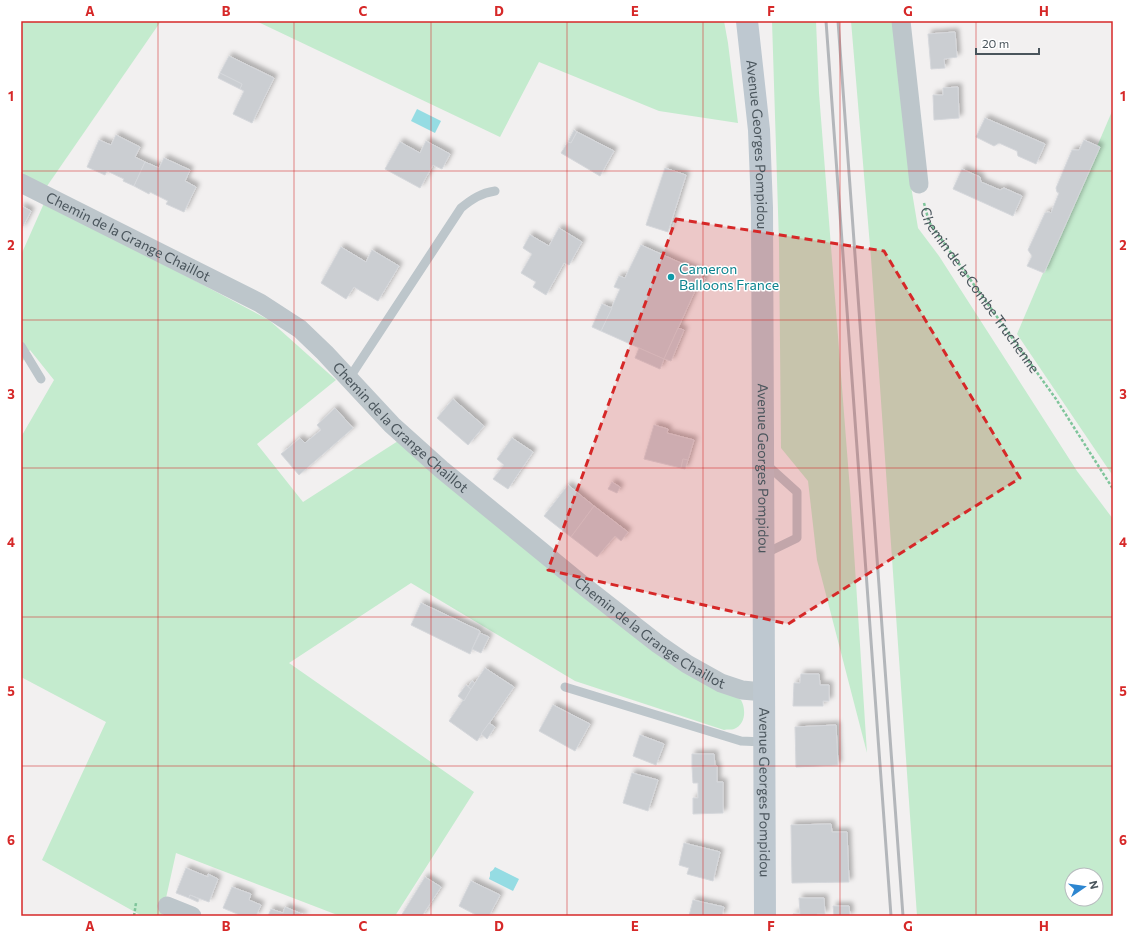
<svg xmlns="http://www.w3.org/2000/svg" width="1134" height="937" font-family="Commissioner,sans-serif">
	<defs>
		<filter id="shadow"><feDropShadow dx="3.5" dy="-3.5" stdDeviation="2" flood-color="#0004"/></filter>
	</defs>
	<rect width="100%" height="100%" fill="#f2f0f0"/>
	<g fill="#c4ebce" fill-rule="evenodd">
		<path d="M21 21H161L45 189 21 174Z"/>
		<path d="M256 21H724L728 43 738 123 659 111 539 62 500 137Z"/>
		<path d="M772 21H816L819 93 850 490 867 753 817 560 808 481 781 448 779 243Z"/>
		<path d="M851 21H894L911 186 918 228 939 256 1077 471 1113 519V916H917L871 258ZM1072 875H1096V899H1072Z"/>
		<path d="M1113 109V476L1017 334Z"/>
		<path d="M45 201 269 320 336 380 257 444 303 502 398 441 691 672 741 700C746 709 746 724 734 729 732 730 727 729 724 730L575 681 411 583 289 663 474 792 395 916H340L176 853 162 916H142L42 860 106 722 21 677V437L54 380 30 350 21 364V255Z"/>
	</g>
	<g fill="#95dce3">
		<path d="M417 109 441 121 435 133 411 121Z"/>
		<path d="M495 867 519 879 513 891 489 879 490 876V872L493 870Z"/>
	</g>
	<g fill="#cbced2" stroke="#d5d7db" filter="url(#shadow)">
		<path d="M955 32 957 57 944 59 945 68 931 69 928 34Z"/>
		<path d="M229 56 274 78 252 123 233 114 244 91 240 89 242 84 220 73Z"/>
		<path d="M220 73 242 84 240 89 218 78Z"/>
		<path d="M958 87 959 118 934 120 933 95H943V88Z"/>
		<path d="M985 118 1045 144 1036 164 1018 156 1017 151 999 143 994 146 976 137Z"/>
		<path d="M574 130 577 132 571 143 568 142Z"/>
		<path d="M577 132 614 151 600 176 561 153 568 142 571 143Z"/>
		<path d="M116 135 140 147 135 157 145 162 134 186 123 181 124 179 107 171 105 175 87 167 99 140 111 145Z"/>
		<path d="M1084 140 1100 147 1044 273 1027 266 1032 256 1028 250 1045 213 1049 212 1051 213 1059 193 1057 192 1056 188 1072 150H1079Z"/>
		<path d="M426 141 450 154 442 169 433 165 420 188 385 169 400 142 420 153Z"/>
		<path d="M164 158 190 170 185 181 196 187 184 212 166 204 168 201 150 192 149 194 134 186 145 162 159 168Z"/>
		<path d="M665 168 686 175 668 232 646 225Z"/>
		<path d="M962 169 980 177 981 182 1000 190 1004 188 1022 196 1013 216 953 189Z"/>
		<path d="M21 206 31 211 21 230Z"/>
		<path d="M559 228 582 242 569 265 564 263 546 295 533 287 536 282 521 273 532 254 523 248 530 235 549 246Z"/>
		<path d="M641 245 703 273 664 359 601 331 620 289 614 287 619 276 625 278Z"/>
		<path d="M341 247 366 262 372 250 399 266 378 301 354 287 346 299 321 283Z"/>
		<path d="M701 277 705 278 700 290 696 288Z"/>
		<path d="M602 304 612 308 601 331 592 327Z"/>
		<path d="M678 328 684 330 671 361 664 359Z"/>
		<path d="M639 348 664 359 660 369 635 358Z"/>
		<path d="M453 399 484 426 468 445 437 418Z"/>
		<path d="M335 408 353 428 299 475 281 454 300 438 305 443 321 430 317 425Z"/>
		<path d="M654 425 668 429 667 433 694 440 688 460 683 459 681 468 644 459Z"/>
		<path d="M512 438 533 452 508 489 493 479 504 465 497 459Z"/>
		<path d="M683 459 688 460 685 469 681 468Z"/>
		<path d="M612 482 620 487 617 493 608 489Z"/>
		<path d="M568 485 594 506 571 537 544 516Z"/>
		<path d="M594 506 628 532 621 541 615 536 597 557 571 537Z"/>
		<path d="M421 603 480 631 470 654 411 625Z"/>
		<path d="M480 633 489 637 481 653 472 649Z"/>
		<path d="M485 668 514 687 477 741 449 721Z"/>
		<path d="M801 674H819L820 685H829V701H823V706H793L794 683H800Z"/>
		<path d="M472 681 475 683 471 689 468 687Z"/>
		<path d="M466 685 471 689 464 701 458 696Z"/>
		<path d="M553 705 590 724 575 751 539 731Z"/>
		<path d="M489 723 495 727 487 739 481 734Z"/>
		<path d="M836 725 838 765 796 767 795 727Z"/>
		<path d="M640 735 664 744 656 765 633 756Z"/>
		<path d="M692 754H714L715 766 692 767Z"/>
		<path d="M715 766H717V782H723V813L693 814V798H698V783H693L692 767Z"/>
		<path d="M632 773 658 780 648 811 623 803Z"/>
		<path d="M831 824 832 832H847L849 882 792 883 791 825Z"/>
		<path d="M684 843 720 852 713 881 687 874 689 868 679 865Z"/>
		<path d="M186 868 208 877V874L218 879 209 902 190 895 189 898 176 893Z"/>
		<path d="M425 877 441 887 422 916H401Z"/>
		<path d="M471 881 500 895 489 916H478L459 906Z"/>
		<path d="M232 887 251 894 249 900 261 905 256 916H242L223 908Z"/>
		<path d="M190 895 199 899 198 902 189 898Z"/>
		<path d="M799 898H824L825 914H817V916H793V914H800Z"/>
		<path d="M693 900 724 907 722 916H689Z"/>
		<path d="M833 906H849L850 916H834Z"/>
		<path d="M285 907 304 915V916H268L271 909 283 913Z"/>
	</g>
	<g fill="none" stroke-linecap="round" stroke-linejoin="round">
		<g stroke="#7fc59b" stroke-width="2.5" stroke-dasharray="3 2" stroke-linecap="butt">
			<path id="s1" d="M924 203 929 222 1056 399 1113 489"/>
			<path d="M134 916 136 903"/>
		</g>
		<g stroke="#bdc6cb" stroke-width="9">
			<path d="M21 346 41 379"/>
			<path d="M350 377 461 208C472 199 481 193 495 191"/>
			<path d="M764 554 797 538V492L766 464"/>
			<path d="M565 687 741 741 764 742"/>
		</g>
		<g stroke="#bdc6cb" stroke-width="19">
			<path d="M901 21 919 184"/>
			<path id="s2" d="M21 183 260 303 300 329 325 353 392 425 441 469 585 587 658 644 687 664 721 683 742 690 764 692"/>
			<path d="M167 906 192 916"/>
		</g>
		<path stroke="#bec8d0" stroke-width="22" id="s3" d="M747 21 759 130 762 208 765 916"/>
		<g stroke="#b3b6ba" stroke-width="3">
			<path d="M826 21 891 916"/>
			<path d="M838 21 903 916"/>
		</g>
	</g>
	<path fill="#d62828" fill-opacity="0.2" stroke="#d62828" stroke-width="3" stroke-dasharray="8 5" stroke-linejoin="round" d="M676 219 884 251 1020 478 788 624 548 570Z"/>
	<path fill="none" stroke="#d62828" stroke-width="1" stroke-opacity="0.55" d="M158 21V916M294 21V916M431 21V916M567 21V916M703 21V916M840 21V916M976 21V916M21 171H1113M21 320H1113M21 468H1113M21 617H1113M21 766H1113"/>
	<circle fill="#0f9aa8" stroke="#fff" stroke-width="1.5" cx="671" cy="277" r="4"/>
	<g text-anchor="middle" stroke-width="3" stroke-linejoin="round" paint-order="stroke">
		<g font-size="14" fill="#4a555c" stroke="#fff">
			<text dy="5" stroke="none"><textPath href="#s3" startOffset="124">Avenue Georges Pompidou</textPath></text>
			<text dy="5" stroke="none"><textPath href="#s2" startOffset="120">Chemin de la Grange Chaillot</textPath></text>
			<text dy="5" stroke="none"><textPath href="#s1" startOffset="104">Chemin de la Combe Truchenne</textPath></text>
			<text dy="5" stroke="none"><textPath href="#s2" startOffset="456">Chemin de la Grange Chaillot</textPath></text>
			<text dy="5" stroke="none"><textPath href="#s3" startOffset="448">Avenue Georges Pompidou</textPath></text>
			<text dy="5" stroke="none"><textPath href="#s2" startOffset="780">Chemin de la Grange Chaillot</textPath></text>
			<text dy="5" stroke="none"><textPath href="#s3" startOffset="772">Avenue Georges Pompidou</textPath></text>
		</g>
		<g font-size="14" fill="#0d838f" stroke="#fff" text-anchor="start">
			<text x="679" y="274">Cameron<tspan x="679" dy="16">Balloons France</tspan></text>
		</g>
	</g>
	<rect width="1134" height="937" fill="none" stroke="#ffffff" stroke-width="44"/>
	<g transform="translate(1084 887) rotate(77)"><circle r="19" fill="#ffffff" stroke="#b7bbbe"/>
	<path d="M0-3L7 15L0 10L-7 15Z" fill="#2d86d0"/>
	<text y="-6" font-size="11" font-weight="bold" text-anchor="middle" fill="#4a555c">N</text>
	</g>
	<path d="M976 48v6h63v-6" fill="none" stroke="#4a555c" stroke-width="2"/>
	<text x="982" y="48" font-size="12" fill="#4a555c" stroke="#ffffff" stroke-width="3" paint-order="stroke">20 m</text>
	<rect x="22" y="22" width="1090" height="893" fill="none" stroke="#d62828" stroke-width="1.5"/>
	<g font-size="13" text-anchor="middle" font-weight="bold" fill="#d62828">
		<text x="90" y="16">A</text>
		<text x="226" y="16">B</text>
		<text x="363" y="16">C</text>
		<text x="499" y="16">D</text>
		<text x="635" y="16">E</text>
		<text x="771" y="16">F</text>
		<text x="908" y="16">G</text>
		<text x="1044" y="16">H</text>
		<text x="11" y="101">1</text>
		<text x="1123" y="101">1</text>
		<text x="11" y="250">2</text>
		<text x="1123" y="250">2</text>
		<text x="11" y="399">3</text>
		<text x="1123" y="399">3</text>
		<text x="11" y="547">4</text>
		<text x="1123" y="547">4</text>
		<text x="11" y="696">5</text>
		<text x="1123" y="696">5</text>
		<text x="11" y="845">6</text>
		<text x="1123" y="845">6</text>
		<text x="90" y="931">A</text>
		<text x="226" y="931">B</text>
		<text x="363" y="931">C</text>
		<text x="499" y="931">D</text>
		<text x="635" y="931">E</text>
		<text x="771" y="931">F</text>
		<text x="908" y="931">G</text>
		<text x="1044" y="931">H</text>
	</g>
</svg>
